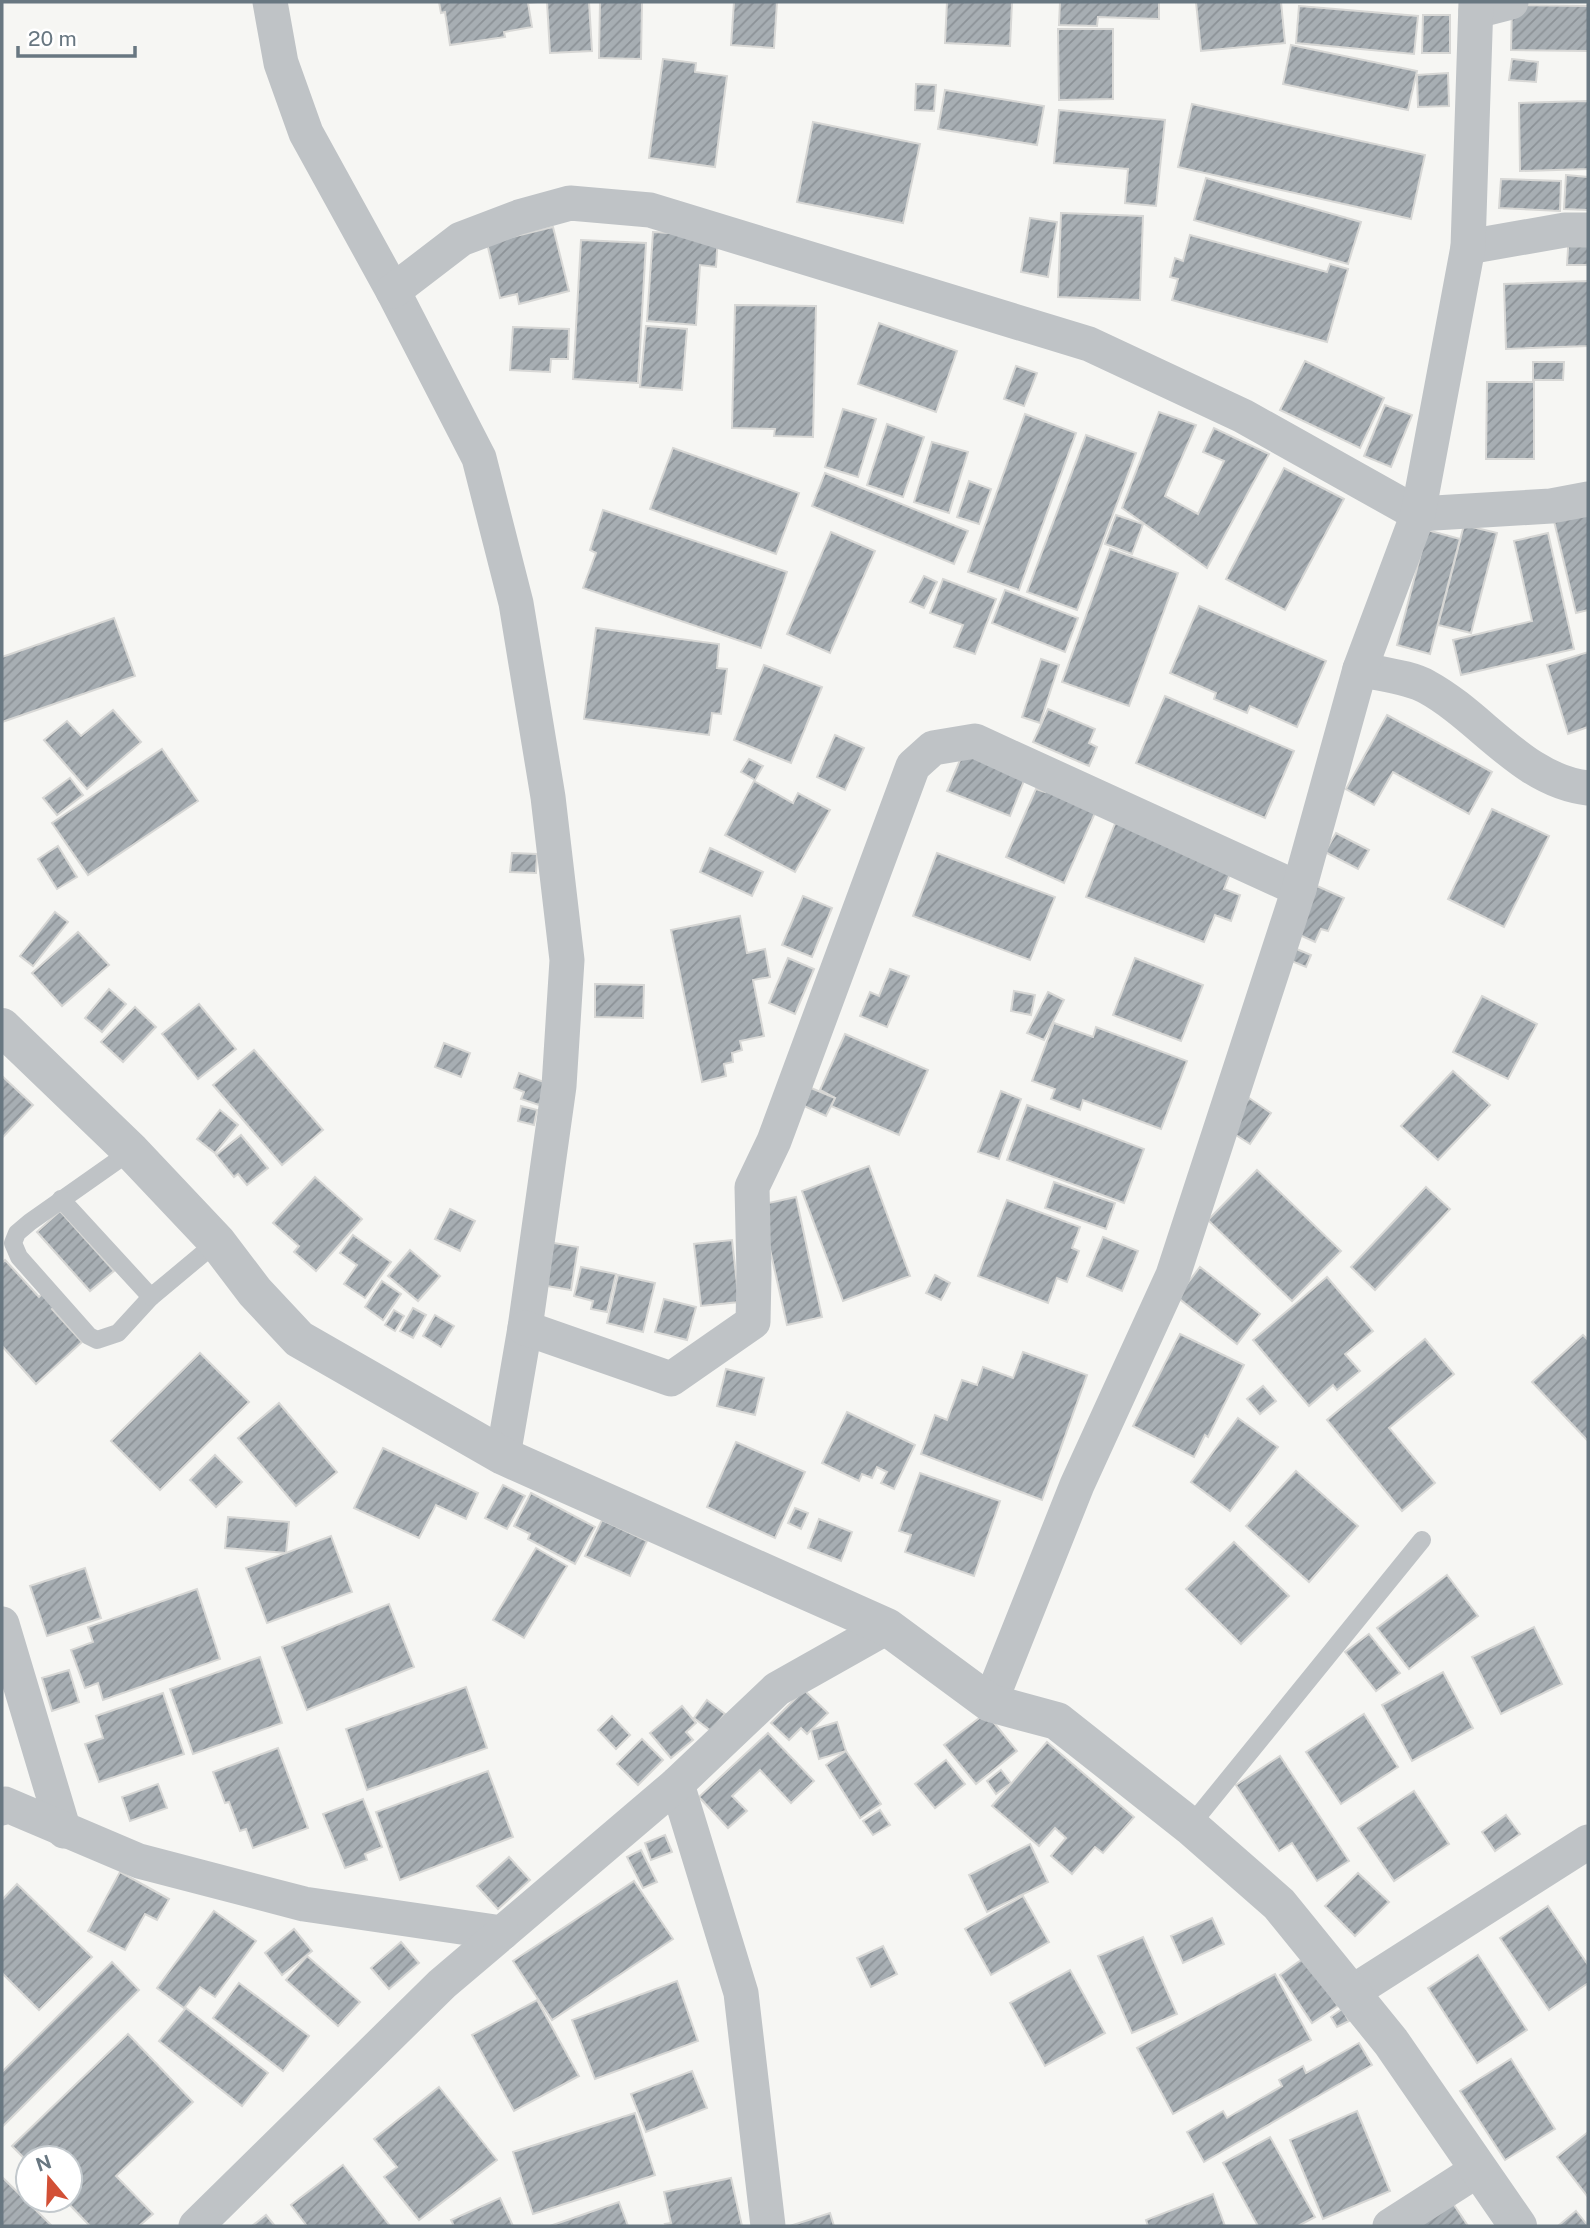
<svg xmlns="http://www.w3.org/2000/svg" width="1590" height="2228" font-family="'Public Sans',sans-serif">
	<defs>
		<pattern id="building-hatch" width="6" height="6" patternUnits="userSpaceOnUse" patternTransform="scale(1.75)"><rect width="6" height="6" fill="#a7aeb3"/><path d="M-1 1l2-2M0 6l6-6M5 7l2-2" fill="none" stroke="#8c9297"/></pattern>
	</defs>
	<rect width="100%" height="100%" fill="#f6f6f3"/>
	<g fill="url(#building-hatch)" stroke="#d7d7d5" stroke-width="2">
		<path d="M439 2H537L528 3 532 27 504 32 505 37 450 45 445 12 441 13Z"/>
		<path d="M547 2H589L592 51 550 53Z"/>
		<path d="M600 2H642L641 59 599 58Z"/>
		<path d="M734 2H777L774 48 731 45Z"/>
		<path d="M947 2H1012L1010 46 945 43Z"/>
		<path d="M1060 2H1159V19L1098 17 1097 26 1059 25Z"/>
		<path d="M1196 2H1281L1285 43 1201 51Z"/>
		<path d="M1512 5 1588 6V51L1511 50Z"/>
		<path d="M1299 6 1418 16 1414 54 1296 43Z"/>
		<path d="M1423 15H1450V53H1422Z"/>
		<path d="M1058 29H1113V99L1059 100Z"/>
		<path d="M1291 45 1417 71 1408 110 1283 84Z"/>
		<path d="M663 59 696 63 695 72 727 76 715 167 649 158Z"/>
		<path d="M1512 59 1538 62 1536 82 1509 80Z"/>
		<path d="M1448 73 1449 106 1418 107 1417 75Z"/>
		<path d="M916 84 936 85 934 111 915 110Z"/>
		<path d="M945 90 1044 106 1037 145 938 129Z"/>
		<path d="M1588 101V169L1520 171 1519 103Z"/>
		<path d="M1192 104 1425 155 1411 219 1178 167Z"/>
		<path d="M1059 110 1165 120 1156 206 1125 203 1128 169 1054 163Z"/>
		<path d="M813 122 920 144 903 223 797 202Z"/>
		<path d="M1566 175 1588 177V210L1564 209Z"/>
		<path d="M1206 178 1361 222 1348 264 1194 220Z"/>
		<path d="M1501 179 1561 181 1560 211 1499 208Z"/>
		<path d="M1061 213 1143 216 1140 300 1058 297Z"/>
		<path d="M1030 218 1057 222 1048 277 1021 272Z"/>
		<path d="M553 227 569 291 519 304 517 294 500 298 487 243Z"/>
		<path d="M653 232 718 236 716 267 700 265 696 325 647 321Z"/>
		<path d="M1569 233H1588V265H1567Z"/>
		<path d="M1190 235 1327 272 1330 264 1348 269 1327 342 1172 300 1178 279 1170 277 1175 258 1183 261Z"/>
		<path d="M581 240 646 243 638 383 573 379Z"/>
		<path d="M1588 281V346L1506 349 1504 284Z"/>
		<path d="M735 305 816 306 813 437 774 436 775 429 732 428Z"/>
		<path d="M879 323 957 351 936 412 858 384Z"/>
		<path d="M646 326 687 329 682 390 640 387Z"/>
		<path d="M513 327 569 329 568 359H551L550 372 510 370Z"/>
		<path d="M1305 361 1384 398 1360 448 1280 410Z"/>
		<path d="M1533 362H1564L1563 380H1533Z"/>
		<path d="M1016 366 1037 373 1024 406 1004 399Z"/>
		<path d="M1487 382H1534V459H1486Z"/>
		<path d="M1385 405 1412 415 1391 467 1364 456Z"/>
		<path d="M843 409 876 419 858 477 825 467Z"/>
		<path d="M1159 412 1196 425 1165 496 1198 514 1224 461 1203 452 1214 428 1269 454 1207 568 1122 508Z"/>
		<path d="M1025 414 1076 433 1019 590 968 572Z"/>
		<path d="M887 424 924 437 903 497 867 485Z"/>
		<path d="M1086 435 1136 453 1077 610 1027 592Z"/>
		<path d="M932 442 968 452 949 513 914 502Z"/>
		<path d="M673 448 799 493 776 554 650 509Z"/>
		<path d="M1284 468 1344 499 1285 610 1226 579Z"/>
		<path d="M825 473 968 531 954 564 812 506Z"/>
		<path d="M969 481 991 489 979 524 957 517Z"/>
		<path d="M603 510 787 572 761 648 583 588 596 553 590 550Z"/>
		<path d="M1588 513V610L1576 613 1554 521Z"/>
		<path d="M1116 515 1143 524 1132 554 1105 544Z"/>
		<path d="M1464 525 1497 533 1471 633 1438 625Z"/>
		<path d="M1427 530 1460 539 1430 654 1397 645Z"/>
		<path d="M831 532 875 551 830 653 787 634Z"/>
		<path d="M1548 533 1574 649 1461 675 1453 640 1532 621 1514 541Z"/>
		<path d="M1110 549 1178 573 1129 706 1062 682Z"/>
		<path d="M924 576 937 582 924 608 910 602Z"/>
		<path d="M943 579 996 599 975 654 954 647 963 625 930 613Z"/>
		<path d="M1005 590 1078 618 1065 652 992 623Z"/>
		<path d="M1199 606 1326 661 1297 727 1250 706 1247 713 1214 699 1216 693 1170 673Z"/>
		<path d="M114 618 135 676 2 722V657Z"/>
		<path d="M596 628 719 644 717 668 727 669 721 714 712 713 709 735 584 719Z"/>
		<path d="M1588 652V727L1568 734 1547 665Z"/>
		<path d="M1041 659 1059 665 1040 723 1022 717Z"/>
		<path d="M764 665 822 687 791 763 734 740Z"/>
		<path d="M1165 696 1294 751 1265 818 1136 763Z"/>
		<path d="M1048 709 1095 729 1089 743 1097 747 1089 766 1033 742Z"/>
		<path d="M113 710 141 742 87 789 44 740 67 721 81 736Z"/>
		<path d="M1387 715 1492 772 1469 814 1393 772 1374 805 1346 789Z"/>
		<path d="M835 735 864 748 845 790 817 777Z"/>
		<path d="M162 749 198 801 88 875 52 823Z"/>
		<path d="M963 753 1025 778 1010 816 947 791Z"/>
		<path d="M749 759 763 766 755 780 741 772Z"/>
		<path d="M70 778 83 795 57 815 43 798Z"/>
		<path d="M754 781 793 803 798 793 830 810 795 872 725 835Z"/>
		<path d="M1047 786 1095 813 1064 883 1006 857 1036 789 1045 792Z"/>
		<path d="M1492 809 1549 836 1504 927 1448 899Z"/>
		<path d="M1118 816 1235 861 1224 889 1240 895 1231 921 1215 915 1204 942 1086 897Z"/>
		<path d="M1336 833 1369 850 1358 869 1325 852Z"/>
		<path d="M58 846 77 877 57 889 38 859Z"/>
		<path d="M710 848 763 872 752 896 700 872Z"/>
		<path d="M512 853 537 854 536 873 510 872Z"/>
		<path d="M937 853 1055 897 1030 960 913 916Z"/>
		<path d="M1317 886 1344 898 1328 931 1321 929 1315 942 1295 933Z"/>
		<path d="M803 896 832 908 812 957 782 945Z"/>
		<path d="M55 912 68 922 33 966 20 956Z"/>
		<path d="M740 916 747 953 765 949 770 977 753 980 764 1036 740 1041 742 1050 732 1053 733 1062 724 1064 726 1076 702 1082 671 930Z"/>
		<path d="M78 932 109 965 62 1006 32 973Z"/>
		<path d="M1294 948 1311 955 1306 967 1289 960Z"/>
		<path d="M788 958 814 969 795 1014 769 1003Z"/>
		<path d="M1135 958 1203 985 1181 1041 1113 1015Z"/>
		<path d="M890 969 909 976 887 1027 860 1016 870 992 879 996Z"/>
		<path d="M595 984 644 985 643 1018 595 1017Z"/>
		<path d="M109 989 126 1004 102 1032 85 1018Z"/>
		<path d="M1014 991 1035 995 1031 1015 1011 1011Z"/>
		<path d="M1048 992 1064 1000 1044 1040 1027 1033Z"/>
		<path d="M1482 996 1537 1024 1508 1079 1453 1052Z"/>
		<path d="M199 1004 236 1049 198 1079 162 1034Z"/>
		<path d="M135 1007 156 1027 123 1062 101 1042Z"/>
		<path d="M1054 1023 1093 1037 1096 1027 1187 1061 1161 1129 1083 1100 1080 1110 1051 1099 1055 1089 1032 1081Z"/>
		<path d="M845 1034 928 1070 899 1135 831 1106 835 1098 820 1090Z"/>
		<path d="M444 1043 470 1053 461 1077 435 1067Z"/>
		<path d="M254 1050 323 1130 282 1165 213 1085Z"/>
		<path d="M1453 1071 1490 1105 1438 1160 1401 1126Z"/>
		<path d="M519 1073 547 1083 539 1105 521 1099 524 1092 514 1088Z"/>
		<path d="M2 1076 33 1105 2 1138Z"/>
		<path d="M811 1088 835 1098 826 1116 804 1106Z"/>
		<path d="M1001 1091 1021 1099 999 1159 978 1152Z"/>
		<path d="M1249 1098 1271 1113 1250 1144 1228 1130Z"/>
		<path d="M1027 1105 1144 1149 1124 1203 1007 1160Z"/>
		<path d="M521 1106 537 1110 534 1125 518 1121Z"/>
		<path d="M220 1110 238 1125 215 1153 197 1139Z"/>
		<path d="M241 1135 268 1168 247 1185 238 1174 234 1177 216 1155Z"/>
		<path d="M869 1166 910 1276 843 1301 802 1191Z"/>
		<path d="M1257 1170 1341 1251 1292 1301 1208 1220Z"/>
		<path d="M315 1177 362 1219 316 1271 294 1252 299 1246 273 1223Z"/>
		<path d="M1054 1182 1115 1203 1106 1229 1045 1208Z"/>
		<path d="M1426 1187 1450 1209 1375 1290 1351 1267Z"/>
		<path d="M796 1197 822 1317 787 1325 760 1205Z"/>
		<path d="M1007 1200 1080 1227 1072 1248 1079 1251 1067 1282 1057 1278 1048 1303 978 1276Z"/>
		<path d="M450 1209 475 1221 460 1251 435 1239Z"/>
		<path d="M60 1211 114 1271 90 1291 37 1232Z"/>
		<path d="M353 1235 391 1262 365 1298 344 1284 357 1265 340 1253Z"/>
		<path d="M1103 1237 1138 1251 1122 1291 1087 1276Z"/>
		<path d="M732 1240 739 1302 701 1306 694 1244Z"/>
		<path d="M548 1242 578 1247 571 1290 541 1285Z"/>
		<path d="M410 1250 440 1276 418 1301 388 1276Z"/>
		<path d="M5 1260 39 1297 45 1291 57 1304 52 1309 82 1342 36 1384 2 1346V1263Z"/>
		<path d="M581 1267 616 1274 607 1312 591 1309 593 1301 574 1296Z"/>
		<path d="M1200 1267 1260 1314 1237 1344 1177 1297Z"/>
		<path d="M618 1275 655 1283 643 1332 607 1323Z"/>
		<path d="M935 1275 950 1283 941 1300 926 1293Z"/>
		<path d="M1327 1277 1373 1331 1345 1354 1360 1371 1337 1390 1333 1385 1309 1406 1253 1340Z"/>
		<path d="M382 1281 401 1294 383 1320 365 1307Z"/>
		<path d="M664 1299 696 1307 687 1340 655 1332Z"/>
		<path d="M413 1308 426 1315 413 1338 400 1331Z"/>
		<path d="M394 1310 404 1316 395 1331 385 1325Z"/>
		<path d="M435 1315 454 1326 441 1347 423 1336Z"/>
		<path d="M1180 1334 1244 1365 1208 1437 1205 1435 1194 1457 1133 1426Z"/>
		<path d="M1583 1335 1588 1340V1441L1532 1382Z"/>
		<path d="M1425 1339 1454 1374 1389 1428 1435 1483 1402 1511 1327 1420Z"/>
		<path d="M1023 1352 1087 1375 1042 1500 921 1454 935 1415 947 1420 962 1380 977 1385 983 1367 1013 1378Z"/>
		<path d="M200 1353 249 1402 160 1490 111 1441Z"/>
		<path d="M726 1369 764 1378 755 1415 717 1406Z"/>
		<path d="M1263 1386 1276 1401 1260 1414 1247 1399Z"/>
		<path d="M279 1403 337 1472 296 1506 238 1438Z"/>
		<path d="M847 1412 915 1445 894 1489 881 1483 887 1472 877 1467 872 1478 862 1474 859 1481 822 1463Z"/>
		<path d="M1238 1418 1278 1447 1230 1511 1191 1482Z"/>
		<path d="M736 1442 805 1472 775 1538 707 1507Z"/>
		<path d="M383 1448 478 1493 466 1519 436 1505 419 1538 354 1508Z"/>
		<path d="M215 1455 242 1482 216 1507 190 1480Z"/>
		<path d="M1296 1471 1358 1526 1309 1582 1246 1526Z"/>
		<path d="M920 1473 1000 1501 974 1576 905 1552 911 1535 899 1531Z"/>
		<path d="M503 1485 525 1496 507 1529 485 1518Z"/>
		<path d="M531 1493 595 1527 575 1564 528 1539 530 1534 514 1526Z"/>
		<path d="M795 1508 808 1513 801 1529 788 1523Z"/>
		<path d="M228 1517 289 1522 286 1553 225 1548Z"/>
		<path d="M819 1519 852 1532 841 1561 808 1548Z"/>
		<path d="M602 1520 647 1541 630 1576 585 1556Z"/>
		<path d="M331 1536 352 1592 267 1623 246 1568Z"/>
		<path d="M1234 1542 1289 1596 1241 1644 1186 1589Z"/>
		<path d="M536 1548 567 1566 524 1638 493 1620Z"/>
		<path d="M85 1568 101 1618 47 1636 30 1586Z"/>
		<path d="M1447 1575 1478 1616 1409 1669 1377 1628Z"/>
		<path d="M197 1589 220 1659 103 1700 98 1683 85 1688 71 1650 93 1642 88 1627Z"/>
		<path d="M389 1604 414 1667 307 1710 282 1647Z"/>
		<path d="M1534 1627 1562 1684 1501 1714 1472 1657Z"/>
		<path d="M1369 1634 1400 1673 1376 1691 1345 1652Z"/>
		<path d="M260 1657 282 1723 193 1754 170 1689Z"/>
		<path d="M69 1670 79 1702 52 1711 42 1678Z"/>
		<path d="M1443 1672 1473 1728 1412 1761 1382 1705Z"/>
		<path d="M466 1687 487 1748 367 1790 346 1729Z"/>
		<path d="M804 1690 828 1713 807 1734 801 1728 789 1740 771 1723Z"/>
		<path d="M163 1693 184 1754 99 1782 85 1744 103 1738 96 1716Z"/>
		<path d="M707 1700 725 1714 711 1731 694 1718Z"/>
		<path d="M682 1706 696 1723 686 1732 693 1740 671 1758 650 1733Z"/>
		<path d="M986 1713 1017 1751 976 1784 944 1745Z"/>
		<path d="M1364 1714 1398 1767 1341 1804 1306 1752Z"/>
		<path d="M612 1716 630 1735 616 1749 598 1730Z"/>
		<path d="M837 1722 846 1751 819 1759 811 1730Z"/>
		<path d="M768 1733 814 1781 791 1803 760 1770 732 1796 747 1811 728 1828 699 1797Z"/>
		<path d="M642 1739 663 1760 638 1785 617 1764Z"/>
		<path d="M1047 1742 1134 1817 1103 1853 1095 1847 1072 1874 1051 1856 1066 1838 1055 1828 1039 1846 992 1806Z"/>
		<path d="M278 1748 308 1828 253 1848 246 1829 240 1831 229 1802 225 1803 213 1772Z"/>
		<path d="M846 1751 881 1804 860 1818 826 1765Z"/>
		<path d="M1280 1756 1349 1861 1317 1881 1292 1843 1279 1851 1236 1785Z"/>
		<path d="M946 1760 965 1784 935 1808 915 1784Z"/>
		<path d="M1001 1770 1011 1783 996 1794 987 1781Z"/>
		<path d="M488 1771 513 1837 400 1880 376 1812Z"/>
		<path d="M158 1784 167 1808 130 1821 122 1797Z"/>
		<path d="M1414 1791 1449 1844 1394 1881 1358 1828Z"/>
		<path d="M363 1799 382 1847 365 1854 367 1860 345 1868 323 1814Z"/>
		<path d="M880 1810 890 1825 873 1835 863 1821Z"/>
		<path d="M1506 1815 1520 1834 1495 1851 1482 1832Z"/>
		<path d="M665 1835 672 1852 651 1860 645 1843Z"/>
		<path d="M1030 1844 1048 1882 987 1912 969 1875Z"/>
		<path d="M641 1850 657 1882 643 1888 627 1857Z"/>
		<path d="M509 1857 530 1880 498 1909 477 1886Z"/>
		<path d="M120 1872 169 1899 157 1920 145 1914 125 1950 88 1931Z"/>
		<path d="M1358 1873 1389 1902 1355 1936 1325 1906Z"/>
		<path d="M634 1881 673 1939 552 2020 513 1961Z"/>
		<path d="M17 1884 92 1957 39 2010 2 1973V1900Z"/>
		<path d="M1023 1896 1049 1942 991 1975 965 1929Z"/>
		<path d="M1548 1906 1588 1965V1983L1549 2010 1500 1938Z"/>
		<path d="M214 1911 256 1941 215 1997 200 1987 184 2008 157 1988Z"/>
		<path d="M1212 1918 1224 1944 1183 1963 1171 1936Z"/>
		<path d="M294 1929 312 1951 282 1975 265 1953Z"/>
		<path d="M1143 1937 1177 2014 1132 2033 1098 1956Z"/>
		<path d="M401 1942 419 1963 389 1989 371 1968Z"/>
		<path d="M883 1946 897 1974 871 1987 857 1958Z"/>
		<path d="M1478 1955 1527 2030 1477 2063 1428 1988Z"/>
		<path d="M307 1956 360 2002 338 2026 286 1980Z"/>
		<path d="M1304 1958 1338 2006 1312 2023 1280 1975Z"/>
		<path d="M112 1962 139 1990 2 2127V2072Z"/>
		<path d="M1070 1970 1105 2033 1045 2066 1010 2003Z"/>
		<path d="M1275 1974 1311 2040 1173 2114 1137 2048Z"/>
		<path d="M677 1981 698 2041 595 2079 572 2020Z"/>
		<path d="M239 1983 309 2036 283 2071 213 2018Z"/>
		<path d="M537 2000 579 2076 514 2111 472 2035Z"/>
		<path d="M186 2008 268 2073 242 2106 159 2041Z"/>
		<path d="M1342 2009 1349 2021 1337 2027 1331 2017Z"/>
		<path d="M128 2034 193 2102 116 2176 153 2214 139 2226H90L65 2200H70V2158H28V2162L12 2146Z"/>
		<path d="M1359 2043 1372 2065 1204 2162 1187 2132 1223 2111 1227 2118 1282 2086 1279 2080 1303 2066 1306 2073Z"/>
		<path d="M1511 2059 1555 2129 1505 2160 1460 2091Z"/>
		<path d="M692 2071 707 2108 646 2132 631 2094Z"/>
		<path d="M439 2087 497 2160 419 2220 384 2177 397 2167 374 2139Z"/>
		<path d="M1357 2111 1390 2191 1323 2219 1290 2140Z"/>
		<path d="M635 2113 655 2175 533 2214 513 2152Z"/>
		<path d="M1588 2132V2197L1557 2157Z"/>
		<path d="M1270 2137 1315 2217 1298 2226H1258L1223 2163Z"/>
		<path d="M343 2165 390 2226H307L291 2205Z"/>
		<path d="M2 2177 52 2226H2Z"/>
		<path d="M731 2178 742 2226H666L665 2224 671 2223 664 2192Z"/>
		<path d="M1213 2194 1225 2226H1148L1146 2220Z"/>
		<path d="M500 2198 513 2226H454L451 2220Z"/>
		<path d="M1450 2199 1468 2226H1419Z"/>
		<path d="M619 2202 628 2226H550Z"/>
		<path d="M1576 2211 1588 2226H1558Z"/>
		<path d="M830 2213 834 2226H790Z"/>
		<path d="M266 2215 275 2226H252Z"/>
	</g>
	<g fill="none" stroke-linecap="round" stroke-linejoin="round">
		<g stroke="#bfc3c6" stroke-width="18">
			<path d="M131 1151 30 1222 17 1233 13 1243 19 1257 89 1336 97 1340 118 1333 151 1297 217 1242"/>
			<path d="M61 1199 151 1297"/>
			<path d="M1190 1826 1422 1540"/>
		</g>
		<g stroke="#bfc3c6" stroke-width="35">
			<path d="M270 2 281 63 306 133 393 291 479 458 516 603 548 797 567 960 559 1086 525 1328 503 1456"/>
			<path d="M1476 11 1511 2"/>
			<path d="M1468 247 1565 230H1588"/>
			<path d="M393 291 461 239 519 217 570 203 650 210 1089 344 1243 416 1418 514 1551 506 1588 499"/>
			<path d="M1360 669C1379 674 1410 677 1427 687 1482 717 1523 781 1588 788"/>
			<path d="M525 1328 671 1379 753 1322 754 1275 752 1187 774 1141 913 766 933 748 975 741 1299 889"/>
			<path d="M2 1624 64 1831"/>
			<path d="M990 1703 1077 1485 1173 1275 1299 889 1360 669 1418 514 1468 247 1476 2"/>
			<path d="M677 1784 741 1993 768 2226"/>
			<path d="M2 1808 5 1804 139 1861 304 1904 502 1933 677 1784 777 1689 887 1627"/>
			<path d="M1351 1993 1588 1842"/>
			<path d="M196 2226 442 1984 502 1933"/>
			<path d="M1390 2226 1479 2169"/>
		</g>
		<path stroke="#bfc3c6" stroke-width="38" d="M2 1027 131 1151 217 1242 255 1292 299 1339 503 1456 887 1627 990 1703 1057 1721 1190 1826 1279 1904 1391 2042 1518 2226"/>
	</g>
	<rect width="1590" height="2228" fill="none" stroke="#687781" stroke-width="7"/>
	<g transform="translate(49 2179) rotate(341)"><circle r="33" fill="#ffffff" stroke="#c3c9cd" stroke-width="2"/>
	<path d="M0-5L12 26L0 18L-12 26Z" fill="#d25036"/>
	<text y="-10" font-size="19" font-weight="bold" text-anchor="middle" fill="#687781">N</text>
	</g>
	<path d="M18 46v10h117v-10" fill="none" stroke="#687781" stroke-width="3.5"/>
	<text x="28" y="46" font-size="21" fill="#687781" stroke="#ffffff" stroke-width="5" paint-order="stroke">20 m</text>
</svg>
